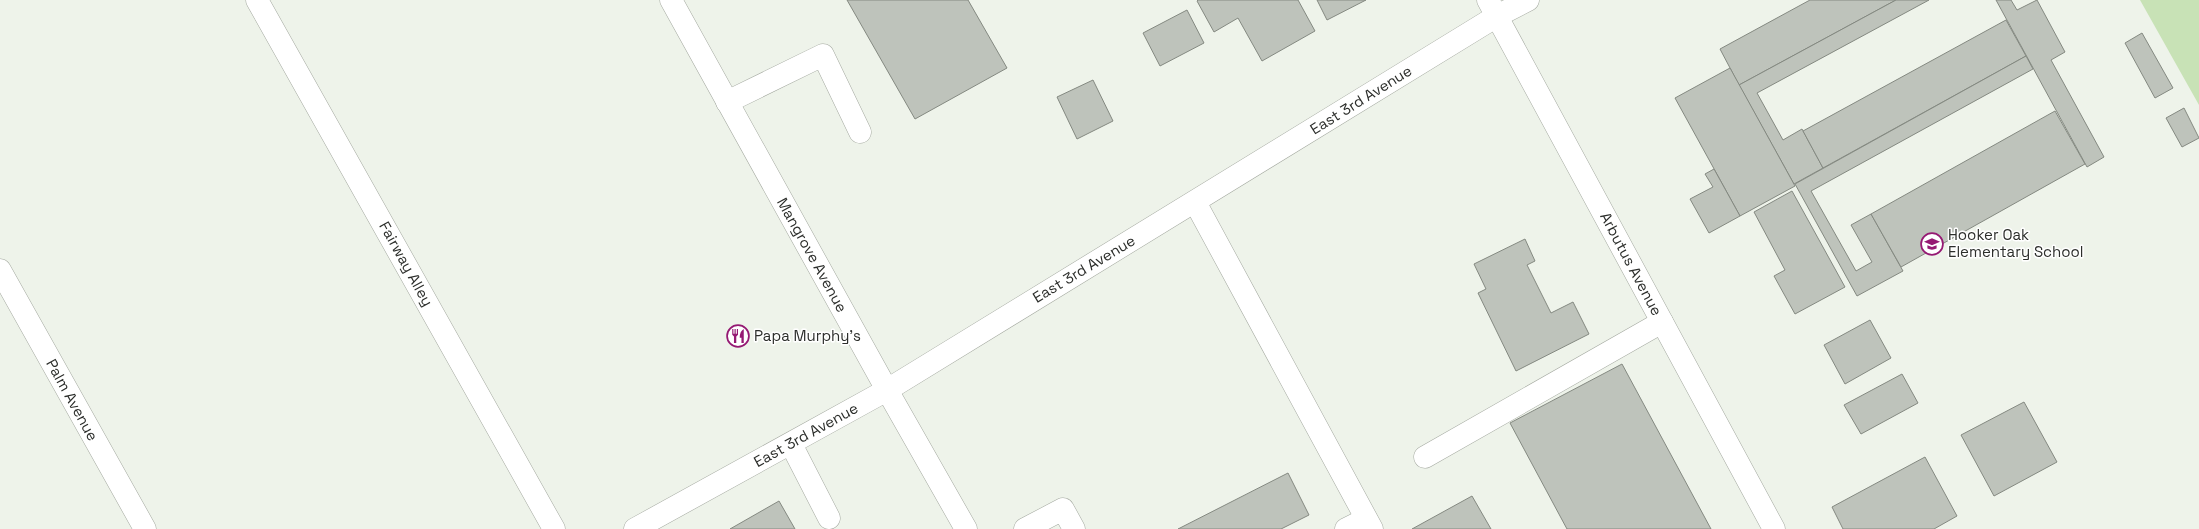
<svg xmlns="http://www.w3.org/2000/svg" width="2199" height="529" font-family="'Space Grotesk',sans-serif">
	<rect width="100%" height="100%" fill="#eef3ea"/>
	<path fill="#c8e2b6" d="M2140 0H2199V105Z"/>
	<g fill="#bec3bb" stroke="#848981">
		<path d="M847 0H968L1007 68 915 119Z"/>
		<path d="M1198 0H1298L1315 31 1262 61 1238 18 1214 32 1197 1Z"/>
		<path d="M1317 0H1366L1327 20Z"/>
		<path d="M1810 0H1896L1739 85 1720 49Z"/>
		<path d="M1896 0H1929L1757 93 1783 140 1802 129 1823 168 1794 184 1739 85Z"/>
		<path d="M1996 0H2011L2017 10 2037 0 2065 52 2051 60 2104 157 2087 167Z"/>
		<path d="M1187 10 1204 43 1160 66 1143 33Z"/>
		<path d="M2006 20 2026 56 1823 168 1803 131Z"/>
		<path d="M2142 33 2173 88 2155 98 2125 43Z"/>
		<path d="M2026 56 2033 69 1811 191 1856 271 1872 262 1851 225 1871 214 1903 271 1857 296 1795 184Z"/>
		<path d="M1730 68 1795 186 1740 216 1675 98Z"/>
		<path d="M1093 80 1113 121 1077 139 1057 97Z"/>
		<path d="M2184 108 2199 138 2182 147 2166 118Z"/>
		<path d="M2055 111 2085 164 1901 267 1871 214Z"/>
		<path d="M1714 169 1740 216 1709 233 1690 199 1713 187 1705 174Z"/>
		<path d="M1792 191 1845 287 1795 314 1774 276 1785 270 1754 212Z"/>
		<path d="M1525 239 1535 261 1527 265 1551 313 1573 302 1589 334 1516 371 1478 293 1486 289 1474 264Z"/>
		<path d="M1870 320 1891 358 1845 384 1824 345Z"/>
		<path d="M1622 364 1711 529H1567L1510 423Z"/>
		<path d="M1902 374 1918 403 1861 434 1844 405Z"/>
		<path d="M2024 402 2057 462 1994 496 1961 435Z"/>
		<path d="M1925 457 1957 516 1934 529H1843L1832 507Z"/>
		<path d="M1288 473 1309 515 1281 529H1178Z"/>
		<path d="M1472 496 1491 529H1412Z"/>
		<path d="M779 501 795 529H730Z"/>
	</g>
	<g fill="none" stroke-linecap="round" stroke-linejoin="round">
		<g stroke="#a4a9a0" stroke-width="23">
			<g id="minor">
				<path d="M257 0 554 529"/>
				<path d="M671 0 887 390 966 529"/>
				<path d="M1488 0 1774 529"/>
				<path d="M727 102 823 55 860 132"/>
				<path d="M1195 202 1372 529"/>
				<path d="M0 270 145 529"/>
				<path d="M791 444 829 518"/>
				<path d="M1425 457 1662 322"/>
				<path d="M635 529 887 390 1497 16 1528 0"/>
				<path d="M1025 529 1063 509 1074 529"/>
				<path d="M1346 529 1366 519"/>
			</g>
		</g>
		<use href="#minor" stroke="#fff" stroke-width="22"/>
	</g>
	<defs>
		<g id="school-ring" transform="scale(1.15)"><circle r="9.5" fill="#fff" stroke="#951973" stroke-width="1.5"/><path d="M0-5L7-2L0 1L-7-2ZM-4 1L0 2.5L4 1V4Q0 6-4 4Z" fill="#951973"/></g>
		<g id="restaurant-ring" transform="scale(1.15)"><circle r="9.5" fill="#fff" stroke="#951973" stroke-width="1.5"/><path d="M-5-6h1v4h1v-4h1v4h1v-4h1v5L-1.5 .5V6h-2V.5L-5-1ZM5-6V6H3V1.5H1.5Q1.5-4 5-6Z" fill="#951973"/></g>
	</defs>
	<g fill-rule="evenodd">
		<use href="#school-ring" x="1932" y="244"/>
		<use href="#restaurant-ring" x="738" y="336"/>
	</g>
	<g text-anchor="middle" stroke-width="3" stroke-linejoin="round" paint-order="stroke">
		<g font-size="15" fill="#2c2e2b" stroke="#fff">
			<text transform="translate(1361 100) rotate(-32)" y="5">East 3rd Avenue</text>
			<text transform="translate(812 255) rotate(61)" y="5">Mangrove Avenue</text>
			<text transform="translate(406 264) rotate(61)" y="5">Fairway Alley</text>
			<text transform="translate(1631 264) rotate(62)" y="5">Arbutus Avenue</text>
			<text transform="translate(1084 269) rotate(-31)" y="5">East 3rd Avenue</text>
			<text transform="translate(72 400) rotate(61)" y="5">Palm Avenue</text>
			<text transform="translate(806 435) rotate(-29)" y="5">East 3rd Avenue</text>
		</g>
		<g font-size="15" fill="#2c2e2b" stroke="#fff" text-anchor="start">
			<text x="1948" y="240">Hooker Oak<tspan x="1948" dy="17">Elementary School</tspan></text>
			<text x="754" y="341">Papa Murphy's</text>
		</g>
	</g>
</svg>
